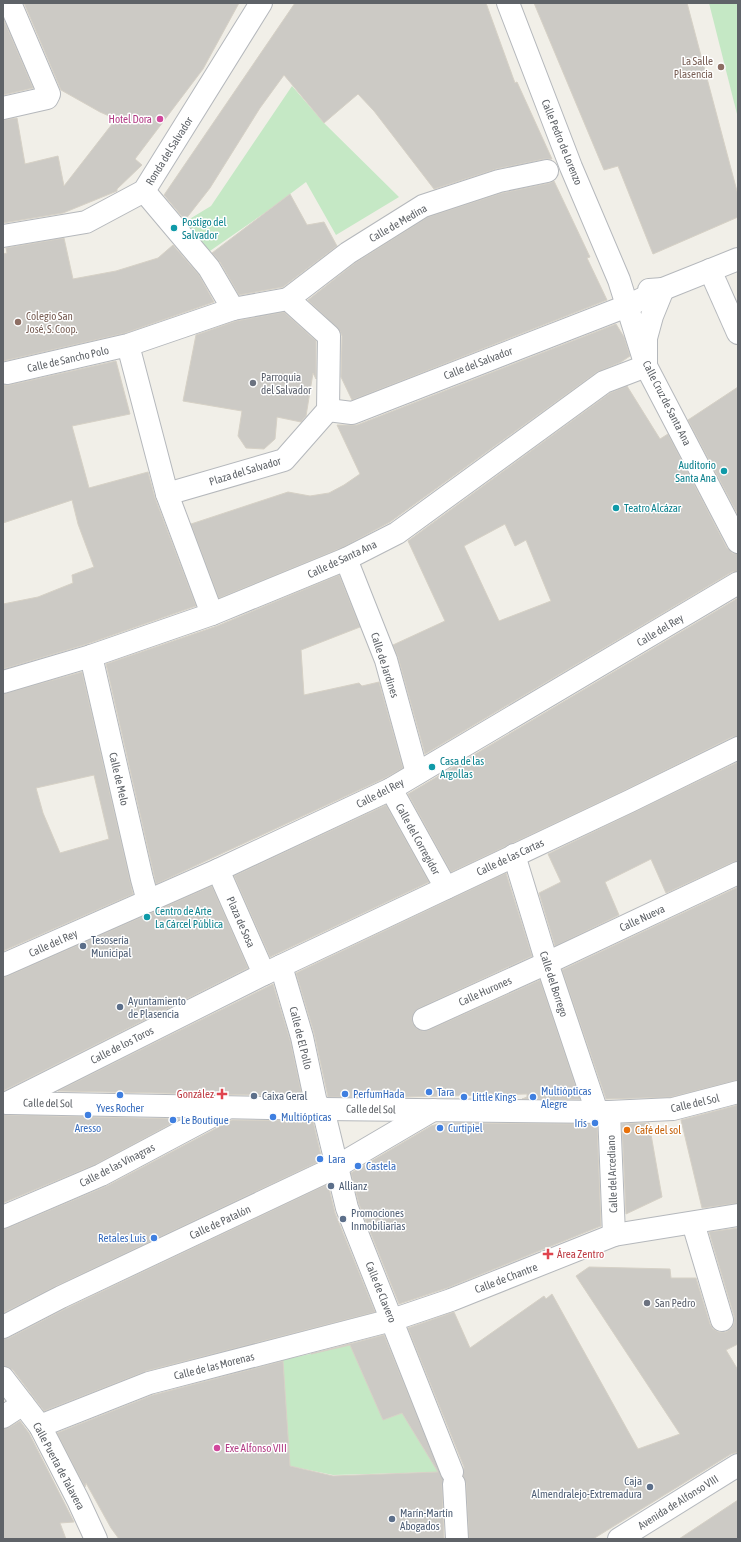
<svg xmlns="http://www.w3.org/2000/svg" width="741" height="1542" font-family="'Asap Condensed',sans-serif">
	<rect width="100%" height="100%" fill="#f1efe8"/>
	<g fill="#c5e8c5">
		<path d="M709 3H738V118Z"/>
		<path d="M292 86 324 123 399 197 336 235 306 182 266 212 207 253 183 223 211 206Z"/>
		<path d="M350 1345 383 1420 402 1413 438 1472 333 1475 290 1466 283 1360Z"/>
	</g>
	<g fill="#cccac5" stroke="#d6d1c6" fill-rule="evenodd">
		<path d="M24 3H239L203 69 135 159 142 165 117 189V191L63 213 3 223V120L17 118 25 164 58 156 64 186 116 119 100 112 61 90Z"/>
		<path d="M295 3H486L515 83 517 82 552 159H544L496 169 434 189 374 111 358 94 324 123 284 75 260 108 210 188 185 220 164 195Z"/>
		<path d="M534 3H687L738 195V217L653 254 618 166 604 170Z"/>
		<path d="M3 18 33 88 3 95Z"/>
		<path d="M554 181 590 257 587 258 607 300 352 400 341 377 342 336 340 331 308 300 355 263 428 217 502 193 550 183Z"/>
		<path d="M290 194 307 225 324 222 337 246 283 287 239 295 220 262 212 253Z"/>
		<path d="M64 238 73 279 116 271 158 258 173 245 199 275 214 302 125 333 3 361V254L7 253 6 248Z"/>
		<path d="M284 312 316 341V379L313 373 306 416 301 422 277 417 275 439 264 449 246 448 238 436 242 411 183 401 196 335 236 321Z"/>
		<path d="M616 324 624 337 630 356 621 362 597 372 390 522 341 548 219 598 191 524 288 492 310 496 329 493 344 485 360 474 337 425H357Z"/>
		<path d="M116 361 130 414 72 426 89 488 148 472 155 498 196 606 87 644 3 669V604L38 597 73 583 72 575 94 567 78 524 72 500 3 523V385H10Z"/>
		<path d="M627 386 660 439 668 434 727 548 732 553 738 554V571L732 572 425 754 398 657 393 645 445 621 408 541 610 393ZM505 524 515 546 526 540 551 601 499 621 464 546Z"/>
		<path d="M738 387V515L688 420Z"/>
		<path d="M339 575 360 627 301 650 304 695 359 683 362 686 379 682 403 768 385 778 156 884 106 664 217 626Z"/>
		<path d="M738 598V736L732 737 625 790 451 872 408 794Z"/>
		<path d="M82 672 133 894 3 951V694ZM94 775 109 839 60 853 43 813 36 788Z"/>
		<path d="M738 762V861L733 862 666 893 651 859 605 882 619 915 555 946 539 893 561 882 548 854Z"/>
		<path d="M386 805 429 882 270 957 234 876Z"/>
		<path d="M506 873 532 956 419 1008 414 1012 412 1018 413 1024 417 1029 423 1031 429 1030 540 980 580 1099H522L527 1097V1094L404 1097H328L314 1033 296 973Z"/>
		<path d="M212 886 248 968 3 1091V977L8 976Z"/>
		<path d="M738 887V1080L671 1097 606 1099 562 970Z"/>
		<path d="M273 984 290 1040 302 1096 58 1091Z"/>
		<path d="M738 1105V1203L702 1208 681 1120Z"/>
		<path d="M3 1114 7 1115 180 1119 96 1164 3 1203Z"/>
		<path d="M232 1120 313 1121 322 1160 56 1286 3 1313V1229L8 1228 107 1186Z"/>
		<path d="M441 1123 597 1124 601 1226 447 1288 399 1304 359 1204 351 1173 431 1126Z"/>
		<path d="M649 1123 662 1197 626 1214 622 1124Z"/>
		<path d="M328 1184 335 1213 375 1312 146 1371 44 1411 13 1370 8 1367 3 1366V1339L9 1338 67 1308Z"/>
		<path d="M738 1228V1344L726 1350 738 1370V1452L731 1454 593 1539H469L466 1483 463 1476 464 1467 408 1328 454 1312 470 1348 544 1296 546 1299 552 1294 638 1449 680 1434 576 1276 589 1267 670 1269 671 1278H696L710 1324 713 1329 719 1332H726L731 1329 734 1323V1316L709 1232Z"/>
		<path d="M384 1335 443 1480 442 1485 444 1539H119L111 1528 86 1483 85 1487 57 1433 153 1395 283 1361 290 1466 333 1476 438 1472 402 1413 383 1420 350 1345 311 1354Z"/>
		<path d="M20 1421 29 1433 74 1522 60 1523 66 1539H3V1429L10 1427Z"/>
		<path d="M738 1500V1539H679Z"/>
	</g>
	<g fill="none" stroke-linecap="round" stroke-linejoin="round">
		<g stroke="#b5b8bc" stroke-width="24">
			<g id="street">
				<path d="M508 3 571 167 619 280 646 366 738 542"/>
				<path d="M3 108 47 98 49 94 10 3"/>
				<path d="M144 191 209 268 233 309"/>
				<path d="M3 236 86 222 144 191 261 3"/>
				<path d="M710 270 738 333"/>
				<path d="M649 290 663 289 738 259"/>
				<path d="M288 299 348 253 423 206 499 181 547 171"/>
				<path d="M7 373 128 345 233 309 288 299 329 336 328 410 284 460 167 494 128 345"/>
				<path d="M328 410 352 413 627 306 663 289"/>
				<path d="M167 494 212 614"/>
				<path d="M346 559 386 660 417 773"/>
				<path d="M91 656 142 879 148 901"/>
				<path d="M3 682 91 656 212 614 346 559 397 533 604 382 646 366V338L652 316 663 289"/>
				<path d="M391 789 446 888"/>
				<path d="M514 855 547 963 597 1112"/>
				<path d="M218 870 264 974"/>
				<path d="M3 965 218 870 391 789 738 583"/>
				<path d="M281 966 302 1037 316 1103 323 1109 347 1208 452 1472"/>
				<path d="M424 1019 547 963 738 873"/>
				<path d="M7 1103 264 974 630 801 738 748"/>
				<path d="M10 1103 323 1109 609 1112 673 1109 738 1092"/>
				<path d="M609 1112 614 1235"/>
				<path d="M3 1217 101 1175 227 1108"/>
				<path d="M693 1223 722 1320"/>
				<path d="M3 1327 61 1297 336 1167 433 1110"/>
				<path d="M3 1378 40 1426 78 1500 96 1539"/>
				<path d="M3 1417 23 1404"/>
				<path d="M40 1426 149 1383 392 1320 451 1300 614 1235 738 1215"/>
				<path d="M454 1484 457 1539"/>
			</g>
		</g>
		<g stroke="#b6babf" stroke-width="24">
			<path id="secondary" d="M619 1539 738 1465"/>
		</g>
		<use href="#street" stroke="#fff" stroke-width="22"/>
		<use href="#secondary" stroke="#fff" stroke-width="22"/>
	</g>
	<g fill="#8d6e63" stroke="#fff" stroke-width="1.5">
		<circle cx="721" cy="67" r="4"/>
		<circle cx="18" cy="322" r="4"/>
	</g>
	<g fill="#d1479c" stroke="#fff" stroke-width="1.5">
		<circle cx="160" cy="119" r="4"/>
		<circle cx="217" cy="1448" r="4"/>
	</g>
	<g fill="#0f9aa8" stroke="#fff" stroke-width="1.5">
		<circle cx="174" cy="228" r="4"/>
		<circle cx="724" cy="471" r="4"/>
		<circle cx="616" cy="508" r="4"/>
		<circle cx="432" cy="767" r="4"/>
		<circle cx="147" cy="917" r="4"/>
	</g>
	<g fill="#6b7280" stroke="#fff" stroke-width="1.5">
		<circle cx="253" cy="383" r="4"/>
		<circle cx="647" cy="1303" r="4"/>
	</g>
	<g fill="#5c6f8a" stroke="#fff" stroke-width="1.5">
		<circle cx="83" cy="946" r="4"/>
		<circle cx="120" cy="1007" r="4"/>
		<circle cx="254" cy="1096" r="4"/>
		<circle cx="331" cy="1186" r="4"/>
		<circle cx="343" cy="1219" r="4"/>
		<circle cx="650" cy="1487" r="4"/>
		<circle cx="392" cy="1519" r="4"/>
	</g>
	<g fill="#3f7fe0" stroke="#fff" stroke-width="1.5">
		<circle cx="429" cy="1092" r="4"/>
		<circle cx="345" cy="1094" r="4"/>
		<circle cx="120" cy="1095" r="4"/>
		<circle cx="464" cy="1097" r="4"/>
		<circle cx="533" cy="1097" r="4"/>
		<circle cx="88" cy="1115" r="4"/>
		<circle cx="273" cy="1117" r="4"/>
		<circle cx="173" cy="1120" r="4"/>
		<circle cx="595" cy="1123" r="4"/>
		<circle cx="440" cy="1128" r="4"/>
		<circle cx="320" cy="1159" r="4"/>
		<circle cx="358" cy="1166" r="4"/>
		<circle cx="154" cy="1238" r="4"/>
	</g>
	<g fill="#e0444e" stroke="#fff" stroke-width="1.5">
		<path d="M220 1088h4v4h4v4h-4v4h-4v-4h-4v-4h4z"/>
		<path d="M546 1248h4v4h4v4h-4v4h-4v-4h-4v-4h4z"/>
	</g>
	<circle fill="#e8710a" stroke="#fff" stroke-width="1.5" cx="627" cy="1130" r="4"/>
	<g text-anchor="middle" stroke-width="3" stroke-linejoin="round" paint-order="stroke">
		<g font-size="11" fill="#785e54" stroke="#fff" text-anchor="end">
			<text x="713" y="65">La Salle<tspan x="713" dy="13">Plasencia</tspan></text>
			<text x="26" y="320" text-anchor="start">Colegio San<tspan x="26" dy="13">José, S. Coop.</tspan></text>
		</g>
		<g font-size="11" fill="#b23c85" stroke="#fff" text-anchor="end">
			<text x="152" y="123">Hotel Dora</text>
			<text x="225" y="1452" text-anchor="start">Exe Alfonso VIII</text>
		</g>
		<g font-size="11" fill="#5f6368" stroke="#fff">
			<text transform="translate(562 142) rotate(68)" y="4">Calle Pedro de Lorenzo</text>
			<text transform="translate(169 151) rotate(-58)" y="4">Ronda del Salvador</text>
			<text transform="translate(398 223) rotate(-30)" y="4">Calle de Medina</text>
			<text transform="translate(68 359) rotate(-13)" y="4">Calle de Sancho Polo</text>
			<text transform="translate(478 363) rotate(-21)" y="4">Calle del Salvador</text>
			<text transform="translate(667 403) rotate(63)" y="4">Calle Cruz de Santa Ana</text>
			<text transform="translate(245 471) rotate(-17)" y="4">Plaza del Salvador</text>
			<text transform="translate(342 559) rotate(-25)" y="4">Calle de Santa Ana</text>
			<text transform="translate(660 630) rotate(-31)" y="4">Calle del Rey</text>
			<text transform="translate(385 665) rotate(72)" y="4">Calle de Jardines</text>
			<text transform="translate(119 779) rotate(77)" y="4">Calle de Melo</text>
			<text transform="translate(380 793) rotate(-27)" y="4">Calle del Rey</text>
			<text transform="translate(418 839) rotate(61)" y="4">Calle del Corregidor</text>
			<text transform="translate(510 857) rotate(-25)" y="4">Calle de las Cartas</text>
			<text transform="translate(642 918) rotate(-25)" y="4">Calle Nueva</text>
			<text transform="translate(241 922) rotate(66)" y="4">Plaza de Sosa</text>
			<text transform="translate(53 943) rotate(-24)" y="4">Calle del Rey</text>
			<text transform="translate(554 984) rotate(72)" y="4">Calle del Borrego</text>
			<text transform="translate(485 991) rotate(-24)" y="4">Calle Hurones</text>
			<text transform="translate(301 1038) rotate(76)" y="4">Calle de El Pollo</text>
			<text transform="translate(122 1045) rotate(-27)" y="4">Calle de los Toros</text>
			<text transform="translate(48 1103) rotate(1)" y="4">Calle del Sol</text>
			<text transform="translate(695 1103) rotate(-13)" y="4">Calle del Sol</text>
			<text transform="translate(371 1109) rotate(1)" y="4">Calle del Sol</text>
			<text transform="translate(117 1165) rotate(-27)" y="4">Calle de las Vinagras</text>
			<text transform="translate(612 1174) rotate(-92)" y="4">Calle del Arcediano</text>
			<text transform="translate(220 1222) rotate(-25)" y="4">Calle de Patalón</text>
			<text transform="translate(506 1278) rotate(-21)" y="4">Calle de Chantre</text>
			<text transform="translate(381 1292) rotate(68)" y="4">Calle de Clavero</text>
			<text transform="translate(214 1366) rotate(-14)" y="4">Calle de las Morenas</text>
			<text transform="translate(59 1466) rotate(62)" y="4">Calle Puerta de Talavera</text>
			<text transform="translate(678 1502) rotate(-32)" y="4">Avenida de Alfonso VIII</text>
		</g>
		<g font-size="11" fill="#0d838f" stroke="#fff" text-anchor="start">
			<text x="182" y="226">Postigo del<tspan x="182" dy="13">Salvador</tspan></text>
			<text x="716" y="469" text-anchor="end">Auditorio<tspan x="716" dy="13">Santa Ana</tspan></text>
			<text x="624" y="512">Teatro Alcázar</text>
			<text x="440" y="765">Casa de las<tspan x="440" dy="13">Argollas</tspan></text>
			<text x="155" y="915">Centro de Arte<tspan x="155" dy="13">La Cárcel Pública</tspan></text>
		</g>
		<g font-size="11" fill="#5b616d" stroke="#fff" text-anchor="start">
			<text x="261" y="381">Parroquia<tspan x="261" dy="13">del Salvador</tspan></text>
			<text x="655" y="1307">San Pedro</text>
		</g>
		<g font-size="11" fill="#4e5e75" stroke="#fff" text-anchor="start">
			<text x="91" y="944">Tesosería<tspan x="91" dy="13">Municipal</tspan></text>
			<text x="128" y="1005">Ayuntamiento<tspan x="128" dy="13">de Plasencia</tspan></text>
			<text x="262" y="1100">Caixa Geral</text>
			<text x="339" y="1190">Allianz</text>
			<text x="351" y="1217">Promociones<tspan x="351" dy="13">Inmobiliarias</tspan></text>
			<text x="642" y="1485" text-anchor="end">Caja<tspan x="642" dy="13">Almendralejo-Extremadura</tspan></text>
			<text x="400" y="1517">Marín-Martín<tspan x="400" dy="13">Abogados</tspan></text>
		</g>
		<g font-size="11" fill="#366cbe" stroke="#fff" text-anchor="start">
			<text x="541" y="1095">Multiópticas<tspan x="541" dy="13">Alegre</tspan></text>
			<text x="437" y="1096">Tara</text>
			<text x="353" y="1098">PerfumHada</text>
			<text x="472" y="1101">Little Kings</text>
			<text x="120" y="1112" text-anchor="middle">Yves Rocher</text>
			<text x="281" y="1121">Multiópticas</text>
			<text x="181" y="1124">Le Boutique</text>
			<text x="587" y="1127" text-anchor="end">Iris</text>
			<text x="88" y="1132" text-anchor="middle">Aresso</text>
			<text x="448" y="1132">Curtipiel</text>
			<text x="328" y="1163">Lara</text>
			<text x="366" y="1170">Castela</text>
			<text x="146" y="1242" text-anchor="end">Retales Luis</text>
		</g>
		<g font-size="11" fill="#be3a42" stroke="#fff" text-anchor="end">
			<text x="214" y="1098">González</text>
			<text x="557" y="1258" text-anchor="start">Área Zentro</text>
		</g>
		<g font-size="11" fill="#c56008" stroke="#fff" text-anchor="start">
			<text x="635" y="1134">Café del sol</text>
		</g>
	</g>
	<rect width="741" height="1542" fill="none" stroke="#5f6368" stroke-width="8"/>
</svg>
